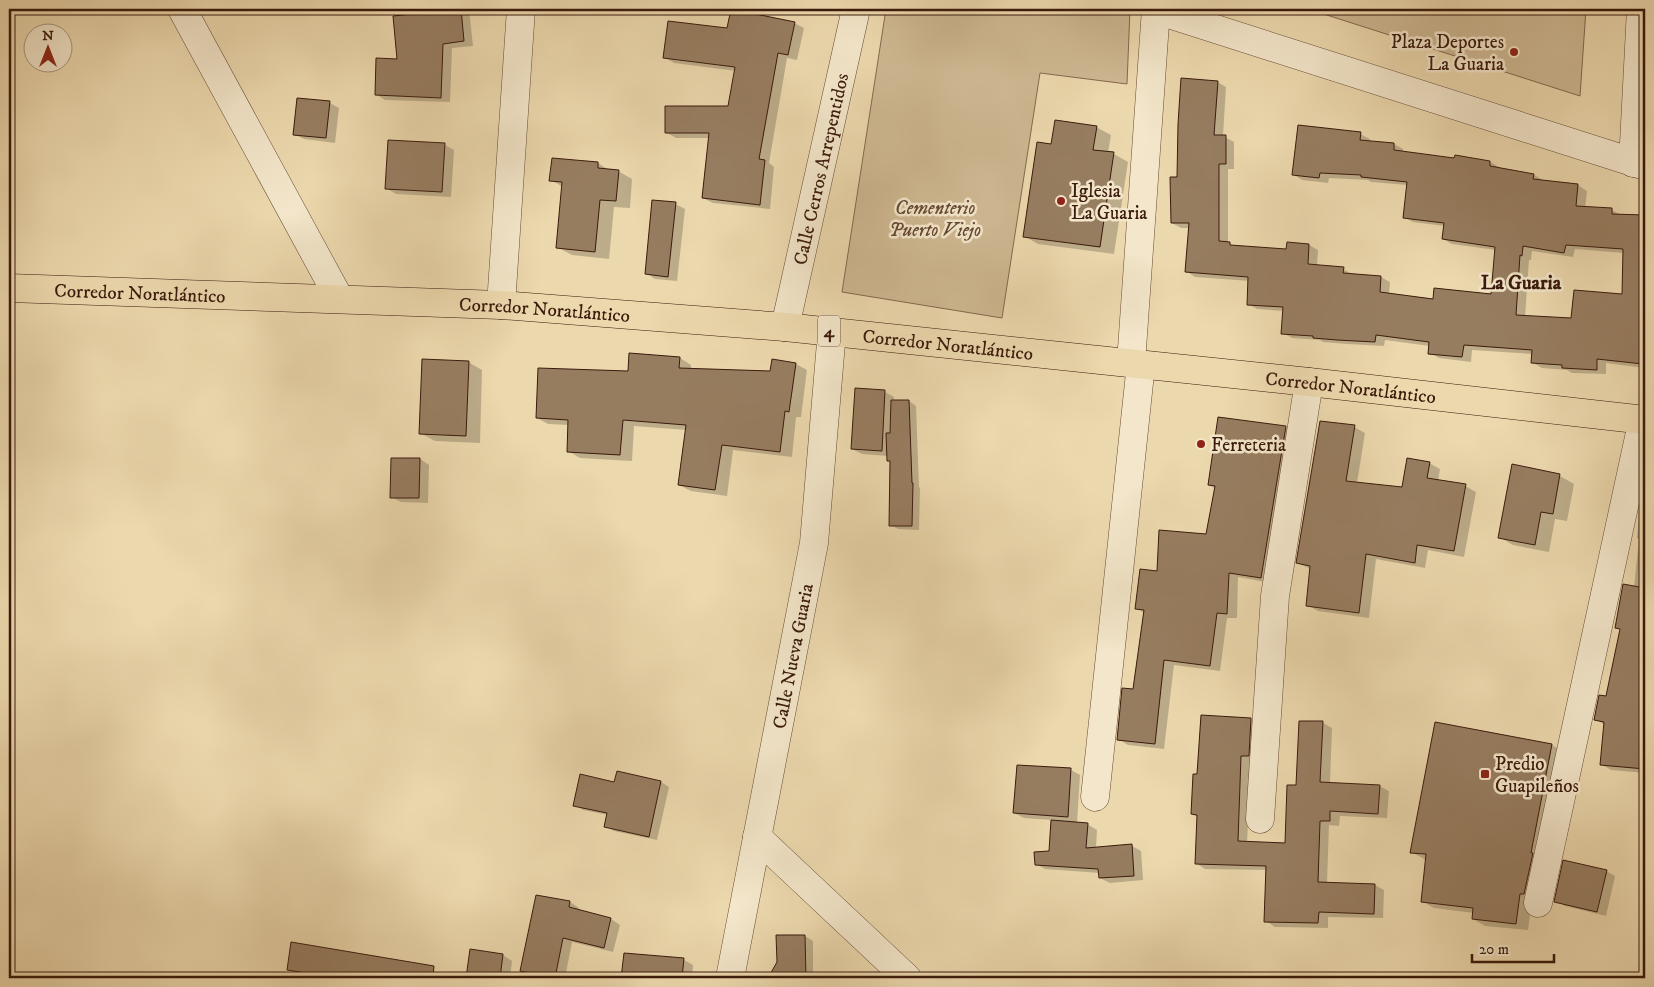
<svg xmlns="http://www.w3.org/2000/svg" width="1654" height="987" font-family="'IM FELL DW Pica',serif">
	<rect width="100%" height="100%" fill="#ecd8ad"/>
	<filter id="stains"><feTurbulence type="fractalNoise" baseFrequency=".004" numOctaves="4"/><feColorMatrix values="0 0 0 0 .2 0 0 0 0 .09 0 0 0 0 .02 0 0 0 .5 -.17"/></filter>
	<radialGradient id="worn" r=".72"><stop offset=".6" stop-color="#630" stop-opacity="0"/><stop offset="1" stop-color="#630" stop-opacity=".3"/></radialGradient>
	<g fill="#ceb892" stroke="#84694f">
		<path d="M886 9H1130L1127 84 1040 73 1002 318 842 292Z"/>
		<path d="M1308 9H1586L1580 96Z"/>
	</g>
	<g fill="#0003" fill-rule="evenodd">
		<path d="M400 9H469L473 46 452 48 450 102 385 100 376 94 399 61Z"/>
		<path d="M794 23 804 28 797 60 787 58 769 163 774 167 770 209 713 203 703 198 710 138H676L667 133 729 108 736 71 674 63 664 57 728 30Z"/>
		<path d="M1217 82 1226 87 1223 136 1234 142V169H1228V243L1236 247 1288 250 1309 245 1318 250 1317 266 1343 269 1352 274 1381 277 1390 282 1389 294 1434 300 1493 295 1496 250 1452 244 1443 239 1445 226 1413 222 1404 217 1408 185 1371 182 1368 180 1329 178 1328 183 1302 180 1293 174 1360 134 1370 139 1369 142 1394 144 1403 149V152L1490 162 1499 167V169L1534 175 1543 180 1578 185 1587 191 1585 208 1612 210 1621 215 1645 216V368L1606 363V374L1572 373 1567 370 1542 368 1533 363V354L1472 350 1471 362 1439 358 1430 353V346L1385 340 1384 346 1347 344 1323 342 1320 340 1292 338 1283 333 1284 311 1257 309 1248 304 1250 281 1195 277 1186 271 1190 228H1181L1172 223 1178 178ZM1575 249 1624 253 1623 295 1572 320 1525 317 1529 260H1531L1532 251 1573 257Z"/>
		<path d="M330 103 339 108 335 143 304 139 294 134Z"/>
		<path d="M1096 127 1111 135 1108 153 1114 154 1128 162 1114 254 1038 244 1024 236 1052 145Z"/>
		<path d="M389 141 445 145 454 150 451 197 396 194 386 188Z"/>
		<path d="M598 163 609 170 618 171 632 179 630 208 614 207 609 259 572 255 557 247 563 187 551 180Z"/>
		<path d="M675 204 685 209 677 281 655 279 646 273Z"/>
		<path d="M631 354 680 358 691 365V370L771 372 796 364 807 370 801 417H796L792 457 733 450 727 496 691 491 679 485 687 430 634 426 632 461 580 458 568 451 569 425 548 424 537 418 629 372Z"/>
		<path d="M468 362 482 370 480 443 435 441 420 433Z"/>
		<path d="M885 392 894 397V402L909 401 916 406 919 487 920 488 919 530 898 529 891 525V462L888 460V456L862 454 852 449Z"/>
		<path d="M1286 427 1295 433 1271 583 1238 577 1237 618H1227L1220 671 1174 665 1164 749 1128 745 1118 739 1134 691 1144 613 1136 608 1158 572 1207 535 1215 488 1209 485Z"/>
		<path d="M1354 427 1365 433 1357 483 1403 489 1429 463 1440 469 1438 481 1465 486 1476 492 1464 557 1428 550 1425 568 1376 559 1369 618 1318 611 1307 605 1311 569 1297 563Z"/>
		<path d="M420 459 429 465 428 503 401 502 391 497Z"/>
		<path d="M1513 466 1560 476 1574 484 1567 521 1555 519 1549 552 1513 545 1499 537Z"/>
		<path d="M1645 488V773L1611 770 1601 764 1605 725 1595 719 1607 698 1621 630 1616 627 1634 587 1639 539 1637 538 1639 516Z"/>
		<path d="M1251 719 1260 725 1251 761 1247 843 1286 844 1297 786 1301 722 1323 723 1332 728 1330 783 1379 786 1389 791 1387 818 1340 816 1339 826 1329 825 1327 883 1375 885 1384 890 1383 918 1328 917V928L1275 927 1266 921 1267 870 1205 869 1196 863 1198 817 1192 814 1198 776Z"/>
		<path d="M1552 745 1564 752 1532 900 1528 930 1485 926 1473 919 1474 913 1434 908 1422 901 1426 860 1411 852Z"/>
		<path d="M1071 770 1080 775 1077 823 1087 824 1097 830 1096 848 1132 846 1141 851 1143 880 1110 883 1100 878V873L1045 869 1036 864 1050 852 1052 820 1024 818 1014 813Z"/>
		<path d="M618 773 661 782 669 787 657 840 614 831 606 826 608 815 583 810 575 805 615 783Z"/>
		<path d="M1606 871 1615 876 1606 916 1565 906 1556 901Z"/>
		<path d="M570 902 579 908 578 911 611 919 620 925 613 952 572 942 565 978H544L531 976 522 971Z"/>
		<path d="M805 936 813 941V972L826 978H770L778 962Z"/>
		<path d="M471 950 503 955 512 961 510 978H471L467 976Z"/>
		<path d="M625 954 684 960 693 965 692 978H622Z"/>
		<path d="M288 969 419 970 417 978H311L301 977Z"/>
	</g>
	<g fill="#977d60" stroke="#3a1a0c" fill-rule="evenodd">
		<path d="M461 9 464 41 443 44 441 98 375 95 376 58 397 59 393 16Z"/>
		<path d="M731 9 795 22 788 55 778 53 759 159 765 160 760 205 702 198 709 133H665V106H728L735 67 663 58 668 21 727 28Z"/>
		<path d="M1181 78 1218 81 1214 135H1226V164H1219V241L1230 242V245L1286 249 1287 242 1309 244 1308 264 1344 267 1343 273 1381 276 1380 292 1433 299 1434 288 1491 294 1495 247 1442 239 1444 223 1403 218 1407 182 1361 177V175L1320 173 1319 178 1292 175 1298 125 1361 132 1360 140 1394 143V150L1454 158 1455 155 1490 161V166L1534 174 1533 179 1578 184 1576 206 1612 208V214L1645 215V348L1643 364 1597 359V370L1562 368V365L1531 363 1532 350 1464 345 1462 357 1428 354 1429 342 1376 335 1375 342 1337 340 1313 338V336L1281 334 1283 307 1247 305 1248 277 1185 272 1189 223H1171L1170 177H1177L1178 124ZM1566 245 1623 249 1622 294 1574 290 1571 318 1516 315 1520 255 1522 256 1523 246 1564 253Z"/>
		<path d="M297 98 330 101 326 138 293 135Z"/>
		<path d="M1055 120 1097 126 1093 150 1114 152 1100 247 1023 237 1037 142 1051 144Z"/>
		<path d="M388 140 445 143 442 192 385 189Z"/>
		<path d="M552 158 598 162V168L619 170 616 201 600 200 595 252 556 248 562 182 549 181Z"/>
		<path d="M652 200 676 202 668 277 645 274Z"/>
		<path d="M629 353 680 357 679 368 770 371 772 359 796 363 789 412 785 411 780 452 722 445 715 490 678 485 686 425 623 420 620 455 567 452 568 420 536 418 538 368 628 371Z"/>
		<path d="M422 359 469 361 466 436 419 434Z"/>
		<path d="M855 388 885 390 882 451 851 449Z"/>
		<path d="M891 400H909L912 483H913L912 526H889L890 461H887L886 433H890Z"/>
		<path d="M1218 417 1286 426 1261 578 1229 573 1227 614 1217 613 1210 666 1164 660 1155 744 1117 740 1122 688 1133 689 1144 610 1135 609 1140 569 1157 571 1159 530 1206 534 1215 486 1208 485Z"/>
		<path d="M1320 421 1355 425 1346 481 1402 487 1407 458 1430 462 1427 478 1466 484 1454 551 1417 545 1415 563 1366 554 1359 613 1306 606 1310 566 1296 563Z"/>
		<path d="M391 458H420L419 498H390Z"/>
		<path d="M1512 464 1560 474 1553 514 1541 512 1535 545 1498 538Z"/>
		<path d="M1623 584 1645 588V769L1600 765 1604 722 1594 720 1599 695 1606 696 1620 629 1615 628Z"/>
		<path d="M1201 715 1251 718 1249 756H1241L1238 841 1285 843 1287 785H1296L1299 721H1323L1320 782 1380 785 1378 814 1330 811V821H1320L1318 882 1375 884 1374 914 1319 912 1318 923 1264 922 1266 866 1195 864 1197 815 1191 814 1193 774H1197Z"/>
		<path d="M1435 722 1552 744 1531 853H1533L1524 894H1520L1516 924 1472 919 1473 908 1421 902 1426 854 1410 853Z"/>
		<path d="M1017 765 1071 768 1068 817 1013 813Z"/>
		<path d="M617 771 661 781 649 837 604 827 607 813 573 806 580 774 614 782Z"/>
		<path d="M1051 820 1088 823 1086 848 1132 844 1134 876 1099 878 1098 869 1035 865 1034 852 1049 851Z"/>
		<path d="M1563 860 1607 870 1597 912 1554 902Z"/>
		<path d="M536 895 570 901 569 907 611 918 604 948 563 938 555 978 520 971Z"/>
		<path d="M776 935H805L806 978H768L777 962Z"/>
		<path d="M291 942 434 966 433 978H312L313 974 287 970Z"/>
		<path d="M470 949 503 954 500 978H466Z"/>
		<path d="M624 953 684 958 682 978H621Z"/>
	</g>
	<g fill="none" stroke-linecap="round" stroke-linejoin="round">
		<g stroke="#664a34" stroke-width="29">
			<g id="minor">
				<path d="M182 9 339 298"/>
				<path d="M1156 10 1645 166"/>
				<path d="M1633 163 1641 9"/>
				<path d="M501 305 521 9"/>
				<path id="s1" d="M785 327 856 9"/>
				<path d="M1131 363 1156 9"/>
				<path d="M1095 797 1141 364"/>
				<path d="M1260 819 1275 596 1309 382"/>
				<path d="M757 837 907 978"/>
				<path d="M1538 903 1643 419"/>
				<path id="s2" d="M730 978 814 543 832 331"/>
			</g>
		</g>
		<g stroke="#3a1a0c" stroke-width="29">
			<g id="highway">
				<path id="s3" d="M9 288 501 305 785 327 1309 382 1645 420"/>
			</g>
		</g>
		<use href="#minor" stroke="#f3e6ca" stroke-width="28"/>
		<use href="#highway" stroke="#ecd8ad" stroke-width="28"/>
	</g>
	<g fill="#8f2418" stroke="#f3e6ca" stroke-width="2">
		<circle cx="1514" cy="52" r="5"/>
		<circle cx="1061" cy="201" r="5"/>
		<circle cx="1201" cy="444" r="5"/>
		<rect x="1480" y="769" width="10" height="10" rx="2.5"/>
	</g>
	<g text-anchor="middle" stroke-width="5" stroke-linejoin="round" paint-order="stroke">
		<rect fill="#f3e6ca" stroke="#725745" stroke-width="1" x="818" y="315.5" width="22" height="31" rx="4"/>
		<g font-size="18" font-weight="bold" fill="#3a1a0c">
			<text x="829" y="337">4</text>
		</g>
		<g font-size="19" fill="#3a1a0c" stroke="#f3e6ca" text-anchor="start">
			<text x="1504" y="48" text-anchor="end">Plaza Deportes<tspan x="1504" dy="22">La Guaria</tspan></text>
			<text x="1071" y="197">Iglesia<tspan x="1071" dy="22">La Guaria</tspan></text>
			<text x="1211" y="451">Ferreteria</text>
			<text x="1495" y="770">Predio<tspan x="1495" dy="22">Guapileños</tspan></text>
		</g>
		<g font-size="19" fill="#3a1a0c" stroke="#f3e6ca">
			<text dy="7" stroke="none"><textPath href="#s1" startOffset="162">Calle Cerros Arrepentidos</textPath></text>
			<text dy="7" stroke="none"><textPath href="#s3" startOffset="131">Corredor Noratlántico</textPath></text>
			<text dy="7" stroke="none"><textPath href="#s3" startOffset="536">Corredor Noratlántico</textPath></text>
			<text dy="7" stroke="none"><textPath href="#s3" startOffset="941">Corredor Noratlántico</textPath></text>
			<text dy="7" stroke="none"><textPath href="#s3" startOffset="1346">Corredor Noratlántico</textPath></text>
			<text dy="7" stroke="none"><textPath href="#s2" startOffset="328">Calle Nueva Guaria</textPath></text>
		</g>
		<g font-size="19" font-style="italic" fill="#664934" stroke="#f3e6ca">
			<text x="935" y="214">Cementerio<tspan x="935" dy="22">Puerto Viejo</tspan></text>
		</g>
		<g font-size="20" font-weight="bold" fill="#3a1a0c" stroke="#f3e6ca">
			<text x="1521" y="289">La Guaria</text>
		</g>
	</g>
	<rect width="1654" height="987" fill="none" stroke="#ecd8ad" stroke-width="30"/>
	<rect x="10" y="10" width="1634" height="967" fill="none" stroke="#3a1a0c" stroke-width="2.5"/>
	<rect x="15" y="15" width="1624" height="957" fill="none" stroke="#3a1a0c"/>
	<g transform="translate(48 48)"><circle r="24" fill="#f3e6ca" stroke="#a9947e"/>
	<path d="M0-4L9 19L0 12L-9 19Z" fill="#8f2418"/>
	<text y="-8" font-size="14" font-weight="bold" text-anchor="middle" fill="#3a1a0c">N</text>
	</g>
	<path d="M1472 954v8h82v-8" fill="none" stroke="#3a1a0c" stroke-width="2.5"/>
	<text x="1479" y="954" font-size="15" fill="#3a1a0c" stroke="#f3e6ca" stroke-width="4" paint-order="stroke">20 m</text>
	<rect width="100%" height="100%" filter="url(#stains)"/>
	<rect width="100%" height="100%" fill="url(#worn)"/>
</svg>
